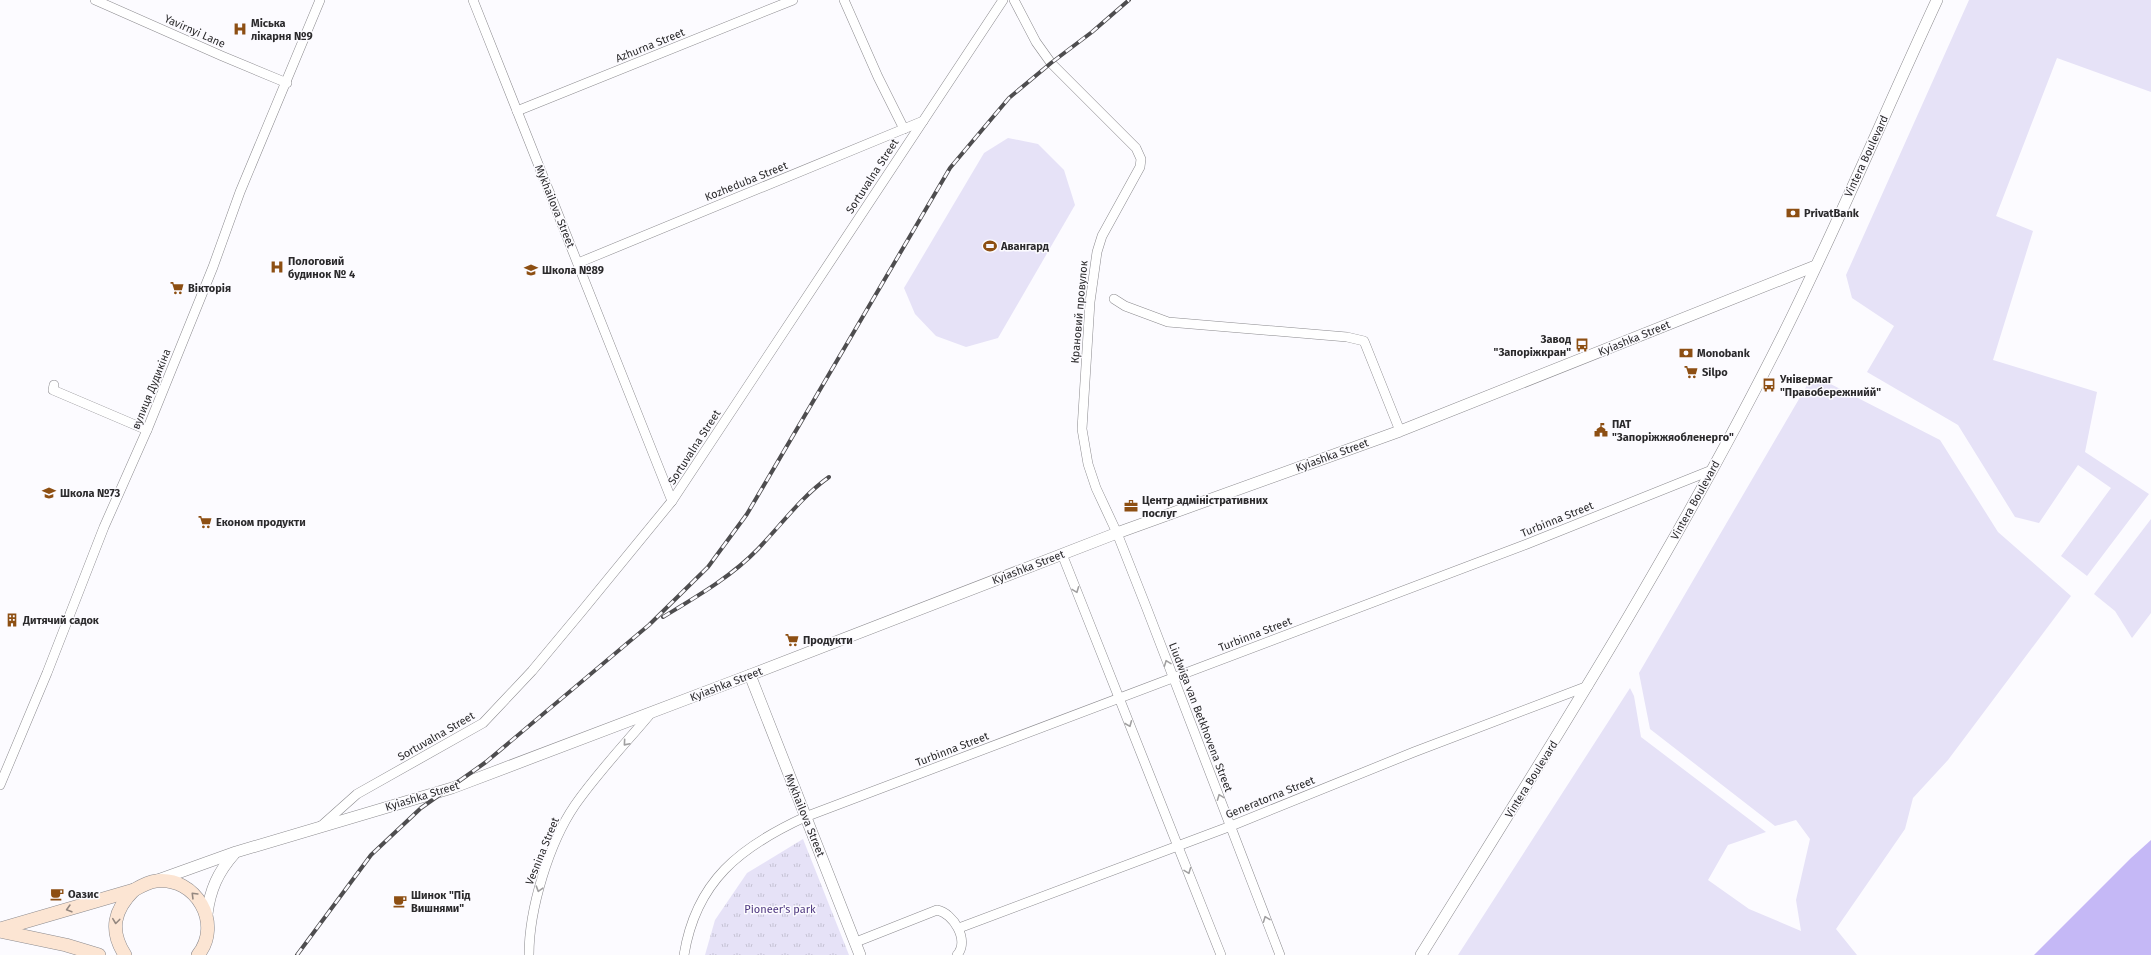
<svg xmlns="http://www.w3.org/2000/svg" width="2151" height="955" font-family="'Fira Sans',sans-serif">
	<defs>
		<pattern id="park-tufts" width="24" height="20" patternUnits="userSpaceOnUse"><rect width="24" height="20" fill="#e6e2f7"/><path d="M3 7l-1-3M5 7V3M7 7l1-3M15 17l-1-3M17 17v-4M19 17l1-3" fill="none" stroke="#c5c2d4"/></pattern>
	</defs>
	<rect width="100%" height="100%" fill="#fcfbff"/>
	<path fill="url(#park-tufts)" d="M803 839 849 955H705L715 920 747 873Z"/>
	<g fill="#e6e2f7">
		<path d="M1969 0H2151V92L2057 58 1996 216 2033 231 1993 360 2097 392 2085 452 2149 494 2087 576 2061 556 2111 488 2078 465 2039 523 2015 517 1958 425 1867 372 1894 326 1852 298 1846 275Z"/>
		<path d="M1008 138 1038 144 1064 170 1075 205 998 338 966 347 936 336 915 314 904 288 984 153Z"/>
		<path d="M1813 375 1940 440 1998 532 2071 596 1948 760 1913 798 1905 829 1836 929 1857 955H1458L1630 688 1634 696 1641 737 1766 832 1728 845 1708 880 1749 909 1801 931 1796 900 1810 839 1796 820 1775 826 1650 729 1639 673Z"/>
		<path d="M2151 519V613L2132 638 2115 611 2094 594Z"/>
	</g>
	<path fill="#c5b8f6" d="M2151 840V955H2034L2131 858Z"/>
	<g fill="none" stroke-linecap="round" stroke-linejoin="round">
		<g stroke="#8b8a8e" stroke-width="10">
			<g id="minor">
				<path d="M95 0 222 56 287 83"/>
				<path d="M473 0 672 501"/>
				<path d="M844 0 878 77 904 129"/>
				<path d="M1014 0 1036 42 1051 63 1136 148 1141 159 1140 167 1102 236 1097 252 1090 302 1082 429 1088 464 1096 488 1117 533 1147 609 1280 955"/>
				<path d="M517 111 793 0"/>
				<path d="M578 263 923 121"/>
				<path d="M1114 299 1125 306 1168 322 1347 337 1364 341 1400 431"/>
				<path d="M54 385 53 390 147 430"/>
				<path d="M1062 554 1221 955"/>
				<path d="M0 785 47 673 104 527 147 430 213 267 240 192 320 0"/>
				<path d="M320 827 357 794 483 723 532 671 582 611 672 501 1003 0"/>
				<path d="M959 928 1231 826 1414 752 1588 686"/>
				<path d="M856 942 937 910C953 913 970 940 957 955"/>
				<path d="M529 955C529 909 549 843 575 805 598 772 626 743 651 713"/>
				<path d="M684 955C696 881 740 847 805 817L1527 544 1712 470"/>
			</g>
		</g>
		<g stroke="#8b8a8e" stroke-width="12">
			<g id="tertiary">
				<path d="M750 675 860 955"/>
				<path d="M158 880 236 852 452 788 750 675 1117 533 1400 431 1815 266"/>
				<path d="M207 914C210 890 218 872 234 854"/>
				<path d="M1421 955C1547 752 1675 551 1782 337 1837 227 1885 112 1937 0"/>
			</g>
		</g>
		<g stroke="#8b8a8e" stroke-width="14">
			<g id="secondary">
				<path d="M0 929 134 890C141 886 148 882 156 881 196 876 223 924 198 955"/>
				<path d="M0 931 66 945 99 955"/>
				<path d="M125 955C109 930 114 910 134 890"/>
			</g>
		</g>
		<use href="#minor" stroke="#fff" stroke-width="9"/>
		<use href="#tertiary" stroke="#fff" stroke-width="11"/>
		<use href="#secondary" stroke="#fce5d3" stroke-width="13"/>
		<g stroke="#4e4d4f" stroke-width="4">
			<g id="rail">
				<path d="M663 617C696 597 731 577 758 549 782 524 801 497 829 477"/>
				<path d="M297 955 371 855 421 808 486 762 649 625 708 567 747 514 950 168 1009 98 1051 63 1092 32 1129 0"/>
			</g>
		</g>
		<use href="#rail" stroke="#fcfbff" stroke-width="2.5" stroke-dasharray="8" stroke-linecap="butt"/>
	</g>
	<defs><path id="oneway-chevron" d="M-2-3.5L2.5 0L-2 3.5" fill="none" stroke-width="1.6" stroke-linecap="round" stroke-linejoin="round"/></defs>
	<g stroke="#a09fa0">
		<use href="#oneway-chevron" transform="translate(1076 590) rotate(69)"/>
		<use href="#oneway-chevron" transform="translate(1167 663) rotate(-111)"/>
		<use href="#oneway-chevron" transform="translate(1129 724) rotate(68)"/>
		<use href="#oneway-chevron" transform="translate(626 743) rotate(131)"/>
		<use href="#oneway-chevron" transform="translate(1220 797) rotate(-111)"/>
		<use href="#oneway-chevron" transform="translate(1188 871) rotate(69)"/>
		<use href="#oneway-chevron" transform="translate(539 889) rotate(107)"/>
		<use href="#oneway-chevron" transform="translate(1266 919) rotate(-111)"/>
	</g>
	<g stroke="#948880">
		<use href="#oneway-chevron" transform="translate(194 895) rotate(-135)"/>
		<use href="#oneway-chevron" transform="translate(69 909) rotate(164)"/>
		<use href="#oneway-chevron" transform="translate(116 921) rotate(97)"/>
	</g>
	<defs>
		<g id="hospital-bare" transform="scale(1.08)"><path d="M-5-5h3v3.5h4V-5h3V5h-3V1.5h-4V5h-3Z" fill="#8d4f13" stroke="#fcfbff" stroke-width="2.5" paint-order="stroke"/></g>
		<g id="bank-bare" transform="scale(1.08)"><path d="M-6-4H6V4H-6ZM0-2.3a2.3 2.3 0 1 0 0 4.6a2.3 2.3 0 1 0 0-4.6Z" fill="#8d4f13" stroke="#fcfbff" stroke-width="2.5" paint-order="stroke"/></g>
		<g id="stadium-bare" transform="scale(1.08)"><path d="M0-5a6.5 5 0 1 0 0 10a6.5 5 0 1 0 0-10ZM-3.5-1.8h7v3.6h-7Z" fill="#8d4f13" stroke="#fcfbff" stroke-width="2.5" paint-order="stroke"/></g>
		<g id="school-bare" transform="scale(1.08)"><path d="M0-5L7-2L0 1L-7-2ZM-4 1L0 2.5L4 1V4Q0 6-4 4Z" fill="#8d4f13" stroke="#fcfbff" stroke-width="2.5" paint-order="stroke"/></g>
		<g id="supermarket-bare" transform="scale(1.08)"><path d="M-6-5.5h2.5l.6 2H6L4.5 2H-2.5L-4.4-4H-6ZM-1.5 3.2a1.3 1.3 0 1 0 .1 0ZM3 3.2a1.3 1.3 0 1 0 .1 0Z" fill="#8d4f13" stroke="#fcfbff" stroke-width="2.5" paint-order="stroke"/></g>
		<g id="bus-bare" transform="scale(1.08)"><path d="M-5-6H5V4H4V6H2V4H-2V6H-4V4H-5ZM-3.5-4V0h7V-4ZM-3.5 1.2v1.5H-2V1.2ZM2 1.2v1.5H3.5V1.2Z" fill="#8d4f13" stroke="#fcfbff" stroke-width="2.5" paint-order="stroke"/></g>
		<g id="civic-bare" transform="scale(1.08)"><path d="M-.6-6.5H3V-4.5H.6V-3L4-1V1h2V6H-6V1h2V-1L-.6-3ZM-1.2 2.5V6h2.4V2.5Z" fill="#8d4f13" stroke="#fcfbff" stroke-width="2.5" paint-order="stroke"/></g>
		<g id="office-bare" transform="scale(1.08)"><path d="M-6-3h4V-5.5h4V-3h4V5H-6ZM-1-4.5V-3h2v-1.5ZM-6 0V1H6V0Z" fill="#8d4f13" stroke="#fcfbff" stroke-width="2.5" paint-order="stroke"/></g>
		<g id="building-bare" transform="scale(1.08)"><path d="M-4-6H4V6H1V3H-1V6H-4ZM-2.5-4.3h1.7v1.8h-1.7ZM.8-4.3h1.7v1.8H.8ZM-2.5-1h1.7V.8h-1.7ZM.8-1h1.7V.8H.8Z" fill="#8d4f13" stroke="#fcfbff" stroke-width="2.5" paint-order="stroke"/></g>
		<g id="cafe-bare" transform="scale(1.08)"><path d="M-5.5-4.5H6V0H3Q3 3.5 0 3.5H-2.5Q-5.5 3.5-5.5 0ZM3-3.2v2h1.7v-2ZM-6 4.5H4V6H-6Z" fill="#8d4f13" stroke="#fcfbff" stroke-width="2.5" paint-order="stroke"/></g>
	</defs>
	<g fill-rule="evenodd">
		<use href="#hospital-bare" x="240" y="29"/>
		<use href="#bank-bare" x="1793" y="213"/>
		<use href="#stadium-bare" x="990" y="246"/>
		<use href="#hospital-bare" x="277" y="267"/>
		<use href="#school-bare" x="531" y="270"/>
		<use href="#supermarket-bare" x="177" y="288"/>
		<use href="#bus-bare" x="1582" y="345"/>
		<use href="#bank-bare" x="1686" y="353"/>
		<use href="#supermarket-bare" x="1691" y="372"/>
		<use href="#bus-bare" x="1769" y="385"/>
		<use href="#civic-bare" x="1601" y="430"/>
		<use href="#school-bare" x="49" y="493"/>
		<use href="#office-bare" x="1131" y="506"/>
		<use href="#supermarket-bare" x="205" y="522"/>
		<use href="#building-bare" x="12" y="620"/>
		<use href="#supermarket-bare" x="792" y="640"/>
		<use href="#cafe-bare" x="57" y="894"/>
		<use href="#cafe-bare" x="400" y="901"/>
	</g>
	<g text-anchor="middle" stroke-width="3" stroke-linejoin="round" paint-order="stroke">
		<g font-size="11" font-weight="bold" fill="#2b2a2c" stroke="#fcfbff" text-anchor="start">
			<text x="251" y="27">Міська<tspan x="251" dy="13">лікарня №9</tspan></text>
			<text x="1804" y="217">PrivatBank</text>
			<text x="1001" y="250">Авангард</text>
			<text x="288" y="265">Пологовий<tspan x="288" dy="13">будинок № 4</tspan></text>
			<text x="542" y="274">Школа №89</text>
			<text x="188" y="292">Вікторія</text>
			<text x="1571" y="343" text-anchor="end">Завод<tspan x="1571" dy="13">"Запоріжкран"</tspan></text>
			<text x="1697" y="357">Monobank</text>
			<text x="1702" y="376">Silpo</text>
			<text x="1780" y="383">Універмаг<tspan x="1780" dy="13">"Правобережнийй"</tspan></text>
			<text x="1612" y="428">ПАТ<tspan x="1612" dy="13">"Запоріжжяобленерго"</tspan></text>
			<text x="60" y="497">Школа №73</text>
			<text x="1142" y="504">Центр адміністративних<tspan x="1142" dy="13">послуг</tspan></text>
			<text x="216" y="526">Економ продукти</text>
			<text x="23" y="624">Дитячий садок</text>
			<text x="803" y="644">Продукти</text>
			<text x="68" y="898">Оазис</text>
			<text x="411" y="899">Шинок "Під<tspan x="411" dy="13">Вишнями"</tspan></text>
		</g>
		<g font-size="11" fill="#2b2a2c" stroke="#fcfbff">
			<text transform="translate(195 31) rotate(24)" y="4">Yavirnyi Lane</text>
			<text transform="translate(650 45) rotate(-22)" y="4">Azhurna Street</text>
			<text transform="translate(1866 156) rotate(-65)" y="4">Vintera Boulevard</text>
			<text transform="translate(872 176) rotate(-57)" y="4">Sortuvalna Street</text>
			<text transform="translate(746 181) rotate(-22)" y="4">Kozheduba Street</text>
			<text transform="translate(555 206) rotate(68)" y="4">Mykhailova Street</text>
			<text transform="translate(1079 312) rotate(-85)" y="4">Крановий провулок</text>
			<text transform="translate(1634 338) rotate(-22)" y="4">Kyiashka Street</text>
			<text transform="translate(151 389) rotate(-68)" y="4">вулиця Дудикіна</text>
			<text transform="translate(694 447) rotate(-57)" y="4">Sortuvalna Street</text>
			<text transform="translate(1332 455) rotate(-20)" y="4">Kyiashka Street</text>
			<text transform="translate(1695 500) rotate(-61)" y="4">Vintera Boulevard</text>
			<text transform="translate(1557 519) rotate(-22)" y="4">Turbinna Street</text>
			<text transform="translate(1028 567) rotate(-21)" y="4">Kyiashka Street</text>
			<text transform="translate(1255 634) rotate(-21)" y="4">Turbinna Street</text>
			<text transform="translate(726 684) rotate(-21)" y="4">Kyiashka Street</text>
			<text transform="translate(1201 717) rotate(69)" y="4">Liudwiga van Betkhovena Street</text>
			<text transform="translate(436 736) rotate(-30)" y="4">Sortuvalna Street</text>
			<text transform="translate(952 749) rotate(-21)" y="4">Turbinna Street</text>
			<text transform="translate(1531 779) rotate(-58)" y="4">Vintera Boulevard</text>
			<text transform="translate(422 796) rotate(-17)" y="4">Kyiashka Street</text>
			<text transform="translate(1270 797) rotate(-22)" y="4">Generatorna Street</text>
			<text transform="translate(805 815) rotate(68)" y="4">Mykhailova Street</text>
			<text transform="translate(542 851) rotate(-68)" y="4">Vesnina Street</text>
		</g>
		<g font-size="11" fill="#4d377f" stroke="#fcfbff">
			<text x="780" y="913">Pioneer's park</text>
		</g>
	</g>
</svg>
